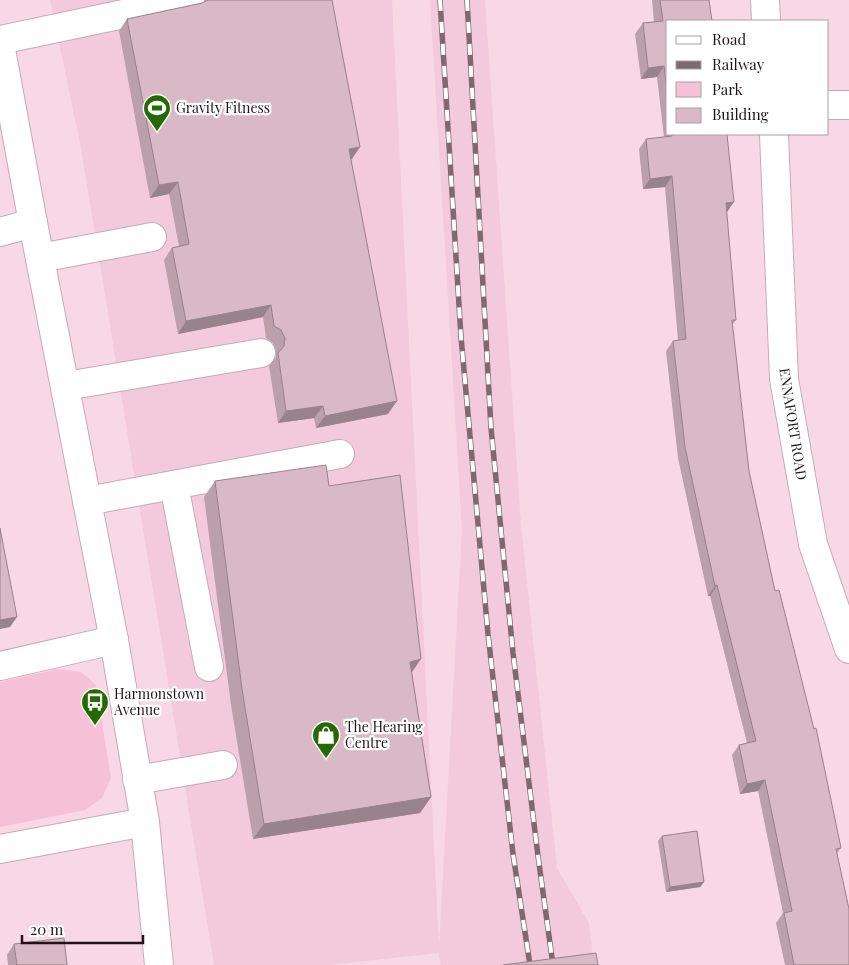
<svg xmlns="http://www.w3.org/2000/svg" width="849" height="965" font-family="'Playfair Display',serif">
	<rect width="100%" height="100%" fill="#f9d8e5"/>
	<path fill="#f3cadb" d="M50 0H392L439 946 462 531 430 0H485L521 525 557 868 589 923 594 965H441L438 953 330 965H214L81 148Z"/>
	<path fill="#f5c1d7" d="M58 669 81 672 96 685 111 778 102 798 85 810 0 827V682Z"/>
	<g fill="none" stroke-linecap="round" stroke-linejoin="round">
		<g stroke="#c8a9b6" stroke-width="30">
			<g id="minor">
				<path d="M765 0 766 21"/>
				<path d="M0 40 190 0"/>
				<path d="M0 44 33 223 114 640 145 822 159 965"/>
				<path d="M828 105H849"/>
				<path d="M774 134 784 379 813 544 849 649"/>
				<path d="M0 232 33 223"/>
				<path d="M40 258 152 237"/>
				<path d="M66 386 261 353"/>
				<path d="M174 485 209 667"/>
				<path d="M87 501 340 454"/>
				<path d="M0 666 114 640"/>
				<path d="M137 780 223 765"/>
				<path d="M0 849 145 822"/>
			</g>
		</g>
		<use href="#minor" stroke="#fff" stroke-width="28"/>
		<g stroke="#7d6970" stroke-width="5.5">
			<g id="rail">
				<path d="M440 0 461 337 488 634 513 854 530 965"/>
				<path d="M467 0 491 428 513 653 538 856 553 965"/>
			</g>
		</g>
		<use href="#rail" stroke="#fff" stroke-width="4" stroke-dasharray="11" stroke-linecap="butt"/>
	</g>
	<g fill="#bb9faa">
		<path d="M205 0H332L352 159H351L388 414 316 428 314 418 278 423 269 366 276 357V351L273 343 266 338 263 317 178 334 164 260 172 248 179 246 169 194 150 198 119 31 127 19 202 3 205 1Z"/>
		<path d="M652 0H709L668 21V134H727V212H726L736 320 732 325 749 471 775 591 841 848 837 853 849 965H785L776 923 783 913 758 791 740 794 732 755 739 745 747 743 710 596H708L678 458 666 351 673 341 678 340 665 187 643 189 639 149 646 139 664 137 657 77 641 79 635 34 643 23 654 22Z"/>
		<path d="M215 481 412 673 431 797 420 813 253 839 231 705 204 497Z"/>
		<path d="M662 836 704 882 700 887 666 892 658 841Z"/>
		<path d="M14 944 67 965H8L7 955Z"/>
	</g>
	<g fill="#98828b">
		<path d="M664 66 657 77 641 79 648 68Z"/>
		<path d="M360 147 352 159 340 161 349 149Z"/>
		<path d="M672 176 665 187 643 189 650 179Z"/>
		<path d="M178 182 169 194 150 198 159 185Z"/>
		<path d="M734 202 727 212 718 213 726 203Z"/>
		<path d="M271 305 263 317 178 334 186 321Z"/>
		<path d="M397 401 388 414 316 428 325 416Z"/>
		<path d="M323 406 314 418 278 423 286 411Z"/>
		<path d="M717 585 710 596H708L715 586Z"/>
		<path d="M17 617 10 627 0 629V620Z"/>
		<path d="M421 659 410 675V662Z"/>
		<path d="M765 780 758 791 740 794 747 784Z"/>
		<path d="M431 797 420 813 253 839 264 824Z"/>
		<path d="M704 882 700 887 666 892 670 887Z"/>
	</g>
	<g fill="#d9b9c6" stroke="#98828b">
		<path d="M208 0H332L360 147 349 149 397 401 325 416 323 406 286 411 278 353 284 346 285 338 281 330 274 326 271 305 186 321 172 248 189 244 178 182 159 185 127 19 202 3Z"/>
		<path d="M660 0H709L712 21H668V97L664 66 648 68 643 23 663 21Z"/>
		<path d="M672 134H727L734 202 726 203 736 320H732L749 471 775 591 779 590 814 729 816 728 841 848 836 849 849 909V965H794L784 913 792 911 765 780 747 784 739 745 756 741 717 585 715 586 685 447 673 341 686 339 672 176 650 179 646 139 672 136Z"/>
		<path d="M326 465 329 486 400 475 421 659 410 662 431 797 264 824 242 689 215 481Z"/>
		<path d="M0 528 17 617 0 620Z"/>
		<path d="M697 831 704 882 670 887 662 836Z"/>
		<path d="M64 938 67 965H17L14 944Z"/>
		<path d="M596 953 598 965H503Z"/>
	</g>
	<defs>
		<g id="stadium-pin" transform="scale(1.4375)"><path d="M0 17L-7.5 6A9.5 9.5 0 1 1 7.5 6Z" fill="#256a00" stroke="#fff"/><path d="M0-5a6.5 5 0 1 0 0 10a6.5 5 0 1 0 0-10ZM-3.5-1.8h7v3.6h-7Z" fill="#fff"/></g>
		<g id="bus-pin" transform="scale(1.4375)"><path d="M0 17L-7.5 6A9.5 9.5 0 1 1 7.5 6Z" fill="#256a00" stroke="#fff"/><path d="M-5-6H5V4H4V6H2V4H-2V6H-4V4H-5ZM-3.5-4V0h7V-4ZM-3.5 1.2v1.5H-2V1.2ZM2 1.2v1.5H3.5V1.2Z" fill="#fff"/></g>
		<g id="shop-pin" transform="scale(1.4375)"><path d="M0 17L-7.5 6A9.5 9.5 0 1 1 7.5 6Z" fill="#256a00" stroke="#fff"/><path d="M-5-2.5h2.3a2.7 3.5 0 0 1 5.4 0H5L5.5 6h-11ZM-1.5-2.5h3a1.5 2.3 0 0 0-3 0Z" fill="#fff"/></g>
	</defs>
	<g fill-rule="evenodd">
		<use href="#stadium-pin" x="157" y="108"/>
		<use href="#bus-pin" x="95" y="702"/>
		<use href="#shop-pin" x="326" y="735"/>
	</g>
	<g text-anchor="middle" stroke-width="4.5" stroke-linejoin="round" paint-order="stroke">
		<g font-size="14" fill="#1f1418" stroke="#fff" text-anchor="start">
			<text x="176" y="113">Gravity Fitness</text>
			<text x="114" y="699">Harmonstown<tspan x="114" dy="16">Avenue</tspan></text>
			<text x="345" y="732">The Hearing<tspan x="345" dy="16">Centre</tspan></text>
		</g>
		<g font-size="14" fill="#1f1418" stroke="#fff">
			<text transform="translate(793 424) rotate(81)" y="5">ENNAFORT ROAD</text>
		</g>
	</g>
	<rect x="666" y="20" width="162" height="115" fill="#ffffff" stroke="#a5a1a3"/>
	<rect x="676" y="36" width="25" height="8" fill="#ffffff" stroke="#a5a1a3"/>
	<text x="712" y="45" font-size="15" fill="#1f1418">Road</text>
	<rect x="676" y="61" width="25" height="8" fill="#7d6970" stroke="#a5a1a3"/>
	<text x="712" y="70" font-size="15" fill="#1f1418">Railway</text>
	<rect x="676" y="82" width="25" height="15" fill="#f5c1d7" stroke="#a5a1a3"/>
	<text x="712" y="95" font-size="15" fill="#1f1418">Park</text>
	<rect x="676" y="108" width="25" height="15" fill="#d9b9c6" stroke="#a5a1a3"/>
	<text x="712" y="120" font-size="15" fill="#1f1418">Building</text>
	<path d="M22 935v8h121v-8" fill="none" stroke="#1f1418" stroke-width="2.5"/>
	<text x="30" y="935" font-size="15" fill="#1f1418" stroke="#ffffff" stroke-width="4" paint-order="stroke">20 m</text>
</svg>
